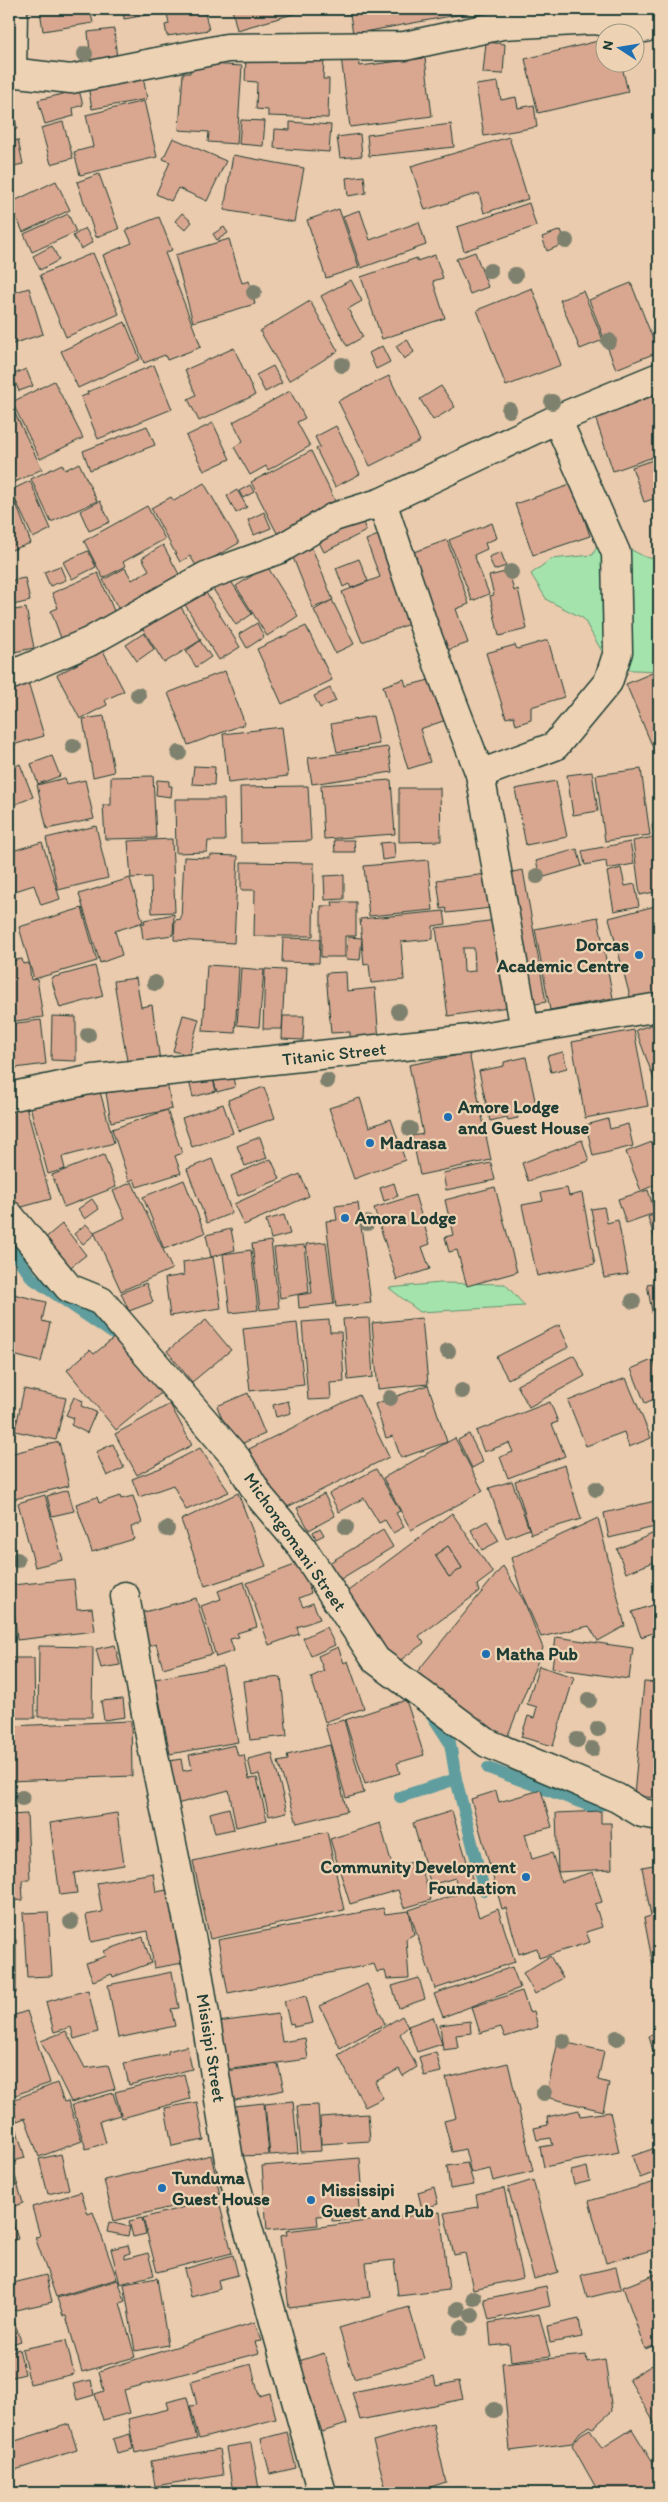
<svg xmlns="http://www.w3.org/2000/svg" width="668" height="2502" font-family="Itim,sans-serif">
	<rect width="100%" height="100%" fill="#eacbad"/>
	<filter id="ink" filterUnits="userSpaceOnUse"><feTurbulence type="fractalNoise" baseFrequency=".02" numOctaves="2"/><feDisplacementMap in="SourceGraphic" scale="10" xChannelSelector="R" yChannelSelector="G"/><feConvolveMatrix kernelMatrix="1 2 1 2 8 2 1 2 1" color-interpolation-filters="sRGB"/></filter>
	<g filter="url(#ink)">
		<g fill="#a4e4ac" stroke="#629070">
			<path d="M604 526 609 538 645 557 659 560V671L612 669 583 618 547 600 531 574 551 559 593 555Z"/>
			<path d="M440 1283 505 1284 525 1306 420 1312 389 1288Z"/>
		</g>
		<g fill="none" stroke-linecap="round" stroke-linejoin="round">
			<g stroke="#609d9e" stroke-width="12">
				<path d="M9 1246 32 1278 121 1339"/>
				<path d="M428 1709 450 1743 456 1779 484 1890"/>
				<path d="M488 1768 590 1806 613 1803"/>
				<path d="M400 1797 456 1779"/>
			</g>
		</g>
		<g fill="#d9a790" stroke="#1f3d34" fill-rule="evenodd">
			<path d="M26 9H90L93 23 43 31 40 10 26 12Z"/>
			<path d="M123 9H175V10L124 19Z"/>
			<path d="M178 9H204L209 30 167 36 165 25 169 24 167 13Z"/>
			<path d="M232 9H311L237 30Z"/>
			<path d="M343 9H473V12L353 34 350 14H344Z"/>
			<path d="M504 9H531V12L505 16Z"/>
			<path d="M114 29 117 60 91 63 88 32Z"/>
			<path d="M606 39V62H621L628 92 538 113 525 59Z"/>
			<path d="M486 42 505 44 503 74 483 73Z"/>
			<path d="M359 55 360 66 425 58 432 116 350 127 341 57Z"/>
			<path d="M246 57 324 59 323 79H329L328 118 268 116V110L256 109 257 82 245 81Z"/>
			<path d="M191 63 242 66 237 144 208 142 209 132 179 130 183 73H190Z"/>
			<path d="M143 76 147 99 92 109 88 86Z"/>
			<path d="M498 82 501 100 516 97 518 108 534 105 537 127 484 136 476 85Z"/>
			<path d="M9 86 17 129 9 130Z"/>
			<path d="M79 90 83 105 73 108 74 116 45 124 38 100Z"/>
			<path d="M144 101 157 157 80 175 74 152 93 147 86 115Z"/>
			<path d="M241 120 265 121 263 146 239 144Z"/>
			<path d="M63 122 73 158 51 164 41 128Z"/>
			<path d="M290 122 331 125 329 152 274 148 275 129 290 130Z"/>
			<path d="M451 124 454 147 369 156 367 135Z"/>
			<path d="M360 134 362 156 340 158 337 137Z"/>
			<path d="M509 137 528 199 484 213 479 193 425 210 411 166Z"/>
			<path d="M173 138 226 161 207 201 178 188 171 201 156 194 170 162 163 159Z"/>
			<path d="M18 140 23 164 9 167V142Z"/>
			<path d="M233 155 304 168 294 222 224 210Z"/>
			<path d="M99 174 119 229 96 237 77 182Z"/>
			<path d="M364 176 366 193 348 196 346 178Z"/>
			<path d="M56 181 70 210 23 232 10 203Z"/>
			<path d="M529 203 536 226 464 251 457 227Z"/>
			<path d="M339 209 359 267 326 278 307 220Z"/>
			<path d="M360 210 370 240 419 222 426 245 361 268 343 216Z"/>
			<path d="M182 213 192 222 185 230 175 221Z"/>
			<path d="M68 214 76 232 32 252 24 234Z"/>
			<path d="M159 217 172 250 165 253 201 347 167 360 165 355 144 363 103 255 132 243 126 230Z"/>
			<path d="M224 227 228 233 217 240 213 234Z"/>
			<path d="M85 228 93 242 81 249 73 236Z"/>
			<path d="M561 230 566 243 547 251 542 237Z"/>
			<path d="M229 239 242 283 249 281 255 304 193 322 175 255Z"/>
			<path d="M52 246 59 260 40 270 33 256Z"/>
			<path d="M475 252 488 287 470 294 456 259Z"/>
			<path d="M93 253 119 314 66 337 40 275Z"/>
			<path d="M435 255 443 278 433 281 445 318 382 339 361 277 417 258V261Z"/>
			<path d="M351 280 362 301 348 309 363 337 347 346 321 296Z"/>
			<path d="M631 283 658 352 616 369 589 300Z"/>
			<path d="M29 288 43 334 9 345V294Z"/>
			<path d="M532 288 561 365 506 386 477 310Z"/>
			<path d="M583 291 603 340 580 349 560 300Z"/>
			<path d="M310 301 338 351 289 381 260 331Z"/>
			<path d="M125 322 140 359 78 388 61 351Z"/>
			<path d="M407 339 414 352 404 359 396 346Z"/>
			<path d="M382 346 390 362 376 369 369 353Z"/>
			<path d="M234 348 255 395 199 421 188 399 196 395 185 370Z"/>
			<path d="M154 365 172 409 98 439 81 397 88 394 87 392Z"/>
			<path d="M273 366 282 383 265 392 256 375Z"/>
			<path d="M26 369 33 386 19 391 12 375Z"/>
			<path d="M389 376 420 441 370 466 338 401Z"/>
			<path d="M54 381 83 438 40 459 12 402Z"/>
			<path d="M441 386 455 407 433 420 420 399Z"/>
			<path d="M290 391 305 418 297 422 310 446 268 470 266 466 250 475 234 447 243 441 233 422Z"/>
			<path d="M659 394V455L613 471 595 417Z"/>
			<path d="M9 401 42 469 9 485Z"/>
			<path d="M213 423 230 459 204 471 186 436Z"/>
			<path d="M147 426 155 445 90 470 83 451Z"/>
			<path d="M336 426 360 474 335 487 316 449 320 447 315 437Z"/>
			<path d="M311 451 337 505 278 535 251 482Z"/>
			<path d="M659 458V497L644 502 632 467Z"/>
			<path d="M79 463 97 501 51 522 31 479 62 464 65 470Z"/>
			<path d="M30 481 51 529 33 538 11 490Z"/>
			<path d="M204 483 239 543 197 567 190 556 180 562 151 508 171 497 174 501Z"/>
			<path d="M573 484 590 536 533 555 515 504Z"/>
			<path d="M250 485 254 492 243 498 239 491Z"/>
			<path d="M237 490 247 507 236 513 227 496Z"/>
			<path d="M14 498 31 543 9 551V500Z"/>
			<path d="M100 501 110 522 89 531 80 511Z"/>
			<path d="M147 506 165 539 123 562 126 566 103 578 84 541Z"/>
			<path d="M359 511 366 531 324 552 316 536Z"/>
			<path d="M264 512 271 528 254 535 248 520Z"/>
			<path d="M492 523 497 538 485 543 487 549 474 555 489 594 472 601 449 540Z"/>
			<path d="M383 533 417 621 362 642 342 592 380 577 366 540Z"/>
			<path d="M447 540 469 604 456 609 468 643 445 651 411 553Z"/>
			<path d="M163 545 185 585 124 619 103 580 125 568 132 580 149 570 142 558Z"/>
			<path d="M312 548 333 600 313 608 292 555Z"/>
			<path d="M88 551 96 567 72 579 63 562Z"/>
			<path d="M501 552 506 566 494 570 489 557Z"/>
			<path d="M359 559 368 581 351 588 349 584 343 587 336 568Z"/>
			<path d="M60 566 66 580 50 586 44 572Z"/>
			<path d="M267 566 298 616 267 636 236 586Z"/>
			<path d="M509 571 514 591 518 589 527 629 499 636 490 596 494 595 489 576Z"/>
			<path d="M98 573 117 618 65 649 51 611 58 608 52 593Z"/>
			<path d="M25 578 30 601 9 606V581Z"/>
			<path d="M229 578 252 614 236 625 213 589Z"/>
			<path d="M205 591 240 647 219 660 184 603Z"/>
			<path d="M176 599 201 640 164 663 138 621Z"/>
			<path d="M332 600 354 644 335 653 314 610Z"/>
			<path d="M26 608 34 648 9 653V611Z"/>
			<path d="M257 623 264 637 247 648 239 634Z"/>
			<path d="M306 626 332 680 282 704 257 649Z"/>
			<path d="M144 633 154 649 137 661 126 645Z"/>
			<path d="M548 640 564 697 531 707V720L516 725 514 716 506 718 486 653 515 645 517 649Z"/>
			<path d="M200 641 211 657 196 667 186 651Z"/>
			<path d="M99 643 124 691 105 700 107 705 80 719 57 675 83 661 78 653Z"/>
			<path d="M659 670V748L654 750 626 684Z"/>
			<path d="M225 671 245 724 188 745 168 693Z"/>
			<path d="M26 675 44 736 9 746V680Z"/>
			<path d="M404 679 406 686 433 679 446 720 420 729 430 762 408 769 383 686Z"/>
			<path d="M330 688 336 701 320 708 314 696Z"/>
			<path d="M104 716 114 772 93 777 83 719Z"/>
			<path d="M373 716 379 744 337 752 331 724Z"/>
			<path d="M282 727 288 776 228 783 223 734Z"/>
			<path d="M388 747 392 772 312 784 308 758Z"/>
			<path d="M52 756 60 776 38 784 31 764Z"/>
			<path d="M20 764 33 797 9 807V769Z"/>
			<path d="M194 766 215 767 214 785 192 784Z"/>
			<path d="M641 769 650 835 605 841 596 775Z"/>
			<path d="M592 772 598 811 573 815 567 775Z"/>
			<path d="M153 776 156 838 105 839 103 805H111V777Z"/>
			<path d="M65 778 67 784 85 780 94 819 47 829 37 785Z"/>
			<path d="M157 780 169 781V786H172L171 797 156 795Z"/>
			<path d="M391 780 395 834 324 839 321 785Z"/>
			<path d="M556 781 567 837 526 845 515 789Z"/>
			<path d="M308 786 311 841 241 843 240 787Z"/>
			<path d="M399 788H440L441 841 399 842Z"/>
			<path d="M175 799H224L225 841H208L207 852 176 853Z"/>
			<path d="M659 822V833L654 835 652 824Z"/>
			<path d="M96 826 108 878 58 890 46 838Z"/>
			<path d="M659 836V891L640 895 633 841Z"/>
			<path d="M172 839 175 912 152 913 151 877 131 878 128 841Z"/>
			<path d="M334 840H354L355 852H335Z"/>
			<path d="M42 842 60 899 41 905 34 885 9 893V852Z"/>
			<path d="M394 842 395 858 382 860 380 843Z"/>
			<path d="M630 842 634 864 607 869 606 861 585 865 582 851Z"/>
			<path d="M577 849 582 866 541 878 536 861Z"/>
			<path d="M210 855 238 856 234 943 174 940 175 920 181 919 184 857 210 858Z"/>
			<path d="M428 860 433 910 369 916 364 866Z"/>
			<path d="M241 862 314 863 313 936H254L255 890H241Z"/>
			<path d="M621 868 625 886 635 884 639 906 614 911 607 872Z"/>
			<path d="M523 870 546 1002 525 1006 501 874Z"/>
			<path d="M487 874 491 908 447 913 446 908 441 909 437 880Z"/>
			<path d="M344 875V899L325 900 324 876Z"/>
			<path d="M130 878 143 922 115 931 122 955 100 963 79 894Z"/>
			<path d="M332 902H356V936H345V957H321V906H333Z"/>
			<path d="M659 905V992L631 1000 609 918Z"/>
			<path d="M82 908 97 961 34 979 19 927Z"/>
			<path d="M444 911 446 924 433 926V939L401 942 404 980 371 983 369 964 364 965 360 919Z"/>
			<path d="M174 914 173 935 143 939 141 924 145 923 144 920Z"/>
			<path d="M598 917 613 998 550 1010 535 929Z"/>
			<path d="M496 920 508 1007 448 1016 436 928ZM463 948H474L475 971 464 972Z"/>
			<path d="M348 937 362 938 360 960 346 959Z"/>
			<path d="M283 938 320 939 319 963 282 962Z"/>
			<path d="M22 959 23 964 29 963 31 980 37 979 43 1017 9 1022V961Z"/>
			<path d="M207 965 239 967 235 1033 203 1031Z"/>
			<path d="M95 966 103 996 60 1008 51 978Z"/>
			<path d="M241 968 264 970 259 1027 237 1025Z"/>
			<path d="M265 969 285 970 282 1029H263Z"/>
			<path d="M346 972 347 991 375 988 379 1041 359 1042V1037H350V1032L331 1033 326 973Z"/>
			<path d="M136 978 141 1007 152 1005 160 1061 128 1067 114 981Z"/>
			<path d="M183 1015 199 1019 189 1055 173 1051Z"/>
			<path d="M52 1016 76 1017V1061L51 1060Z"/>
			<path d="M283 1016H304L303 1040 282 1039Z"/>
			<path d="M41 1020 46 1064 15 1068 9 1024Z"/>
			<path d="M659 1022V1093L636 1030Z"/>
			<path d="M634 1030 648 1106 585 1118 572 1042Z"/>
			<path d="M563 1052 567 1068 551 1072 547 1056Z"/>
			<path d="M469 1053 491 1160 420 1175 412 1136 423 1134 409 1065Z"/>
			<path d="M526 1057 537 1110 517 1114 518 1118 508 1120 507 1117 490 1121 479 1071 504 1066V1062Z"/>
			<path d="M232 1073 235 1087 217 1092 213 1078Z"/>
			<path d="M212 1076 216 1091 193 1097 189 1081Z"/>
			<path d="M159 1082 167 1083 172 1109 111 1122 106 1093Z"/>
			<path d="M264 1087 275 1118 239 1131 228 1100Z"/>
			<path d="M99 1088 114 1143 62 1157 65 1169 48 1174 30 1106Z"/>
			<path d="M659 1095V1111H658L653 1098Z"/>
			<path d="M360 1098 369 1127 391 1119 405 1160 354 1179 329 1108Z"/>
			<path d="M223 1104 233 1133 192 1147 182 1118Z"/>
			<path d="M26 1106 51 1199 11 1210 9 1202V1111Z"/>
			<path d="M167 1110 182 1153 175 1156 181 1173 137 1187 134 1179 129 1181 112 1129Z"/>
			<path d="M608 1119 610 1129 628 1124 633 1146 593 1156 586 1125Z"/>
			<path d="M260 1137 267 1158 245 1166 237 1146Z"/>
			<path d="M582 1140 589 1161 528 1181 522 1163Z"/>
			<path d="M652 1142 659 1161V1183L641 1191 626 1152Z"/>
			<path d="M104 1155 116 1187 64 1207 52 1175Z"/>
			<path d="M212 1159 232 1213 207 1223 187 1169Z"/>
			<path d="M271 1159 280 1179 238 1196 231 1176Z"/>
			<path d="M491 1163 495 1180 446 1190 443 1173Z"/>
			<path d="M300 1174 309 1196 244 1225 234 1204Z"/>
			<path d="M184 1180 205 1233 164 1249 143 1197Z"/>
			<path d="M132 1182 172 1269 121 1291 94 1232 125 1218 113 1191Z"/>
			<path d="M394 1183 398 1196 384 1201 380 1188Z"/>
			<path d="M495 1187 517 1272 467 1286 457 1250 449 1252 445 1237 453 1235 445 1200Z"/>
			<path d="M567 1188 569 1196 582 1193 595 1264 537 1276 522 1205 543 1201 541 1193Z"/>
			<path d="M648 1190 655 1213 626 1223 618 1199Z"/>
			<path d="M659 1193V1253L648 1217 659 1213 654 1195Z"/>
			<path d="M415 1195 430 1244 422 1247 430 1269 397 1280 374 1208Z"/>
			<path d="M92 1199 99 1209 85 1219 78 1209Z"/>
			<path d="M358 1203 371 1303 336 1307 326 1221 337 1220 335 1206Z"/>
			<path d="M604 1207 607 1223 618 1220 628 1274 604 1278 591 1209Z"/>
			<path d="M284 1215 290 1234 271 1239 266 1220Z"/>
			<path d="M62 1224 86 1255 67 1270 44 1239Z"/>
			<path d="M86 1224 95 1234 83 1244 74 1234Z"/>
			<path d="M231 1229 235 1250 211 1257 206 1235Z"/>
			<path d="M271 1241 279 1308 260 1310 252 1244Z"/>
			<path d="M326 1242 334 1304 299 1308 298 1295 312 1293 306 1244Z"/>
			<path d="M304 1245 309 1292 280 1298 274 1248Z"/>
			<path d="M251 1250 258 1310 230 1313 223 1254Z"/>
			<path d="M213 1257 221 1308 170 1316 165 1278 184 1275 183 1262Z"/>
			<path d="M659 1282V1338L657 1339 647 1284Z"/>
			<path d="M146 1283 153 1302 129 1311 121 1293Z"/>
			<path d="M9 1293 46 1302 42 1321 50 1323 41 1362 9 1354Z"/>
			<path d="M369 1318 373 1377 348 1380 343 1319Z"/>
			<path d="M422 1318 428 1384 378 1389 372 1323Z"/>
			<path d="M206 1320 231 1350 192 1382 167 1351Z"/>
			<path d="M329 1320 330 1332H341L344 1382 330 1383 331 1399 308 1400 302 1322Z"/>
			<path d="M297 1323 304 1385 250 1391 243 1329Z"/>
			<path d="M559 1325 569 1347 508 1379 496 1357Z"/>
			<path d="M115 1337 161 1393 116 1430 67 1370 90 1350 94 1354Z"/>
			<path d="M574 1355 585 1376 529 1407 517 1385Z"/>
			<path d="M652 1360 659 1373V1397L645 1403 631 1369Z"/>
			<path d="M626 1378 651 1438 629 1447 624 1432 586 1446 568 1401Z"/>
			<path d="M428 1385 447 1442 401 1458 393 1436 386 1438 375 1404Z"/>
			<path d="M24 1389 66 1398 56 1440 15 1431Z"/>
			<path d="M248 1393 265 1434 233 1447 217 1406Z"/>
			<path d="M359 1395 389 1457 279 1511 249 1449Z"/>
			<path d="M74 1397 83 1401 81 1406 96 1412 87 1433 71 1425 74 1418 66 1415Z"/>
			<path d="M288 1401 291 1413 276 1417 273 1405Z"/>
			<path d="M550 1402 558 1422 552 1424 565 1456 508 1478 500 1457 513 1452 509 1443 484 1452 476 1431Z"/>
			<path d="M170 1404 192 1445 137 1475 115 1434Z"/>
			<path d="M659 1423V1453H657L654 1424Z"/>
			<path d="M469 1434 483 1462 472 1468 458 1440Z"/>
			<path d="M455 1438 483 1491 411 1530 383 1478Z"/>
			<path d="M59 1442 69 1486 14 1499 9 1476V1454Z"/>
			<path d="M113 1444 124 1468 107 1476 96 1452Z"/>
			<path d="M200 1448 229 1492 186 1510 173 1485 139 1497 132 1479 163 1467Z"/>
			<path d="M565 1465 581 1519 531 1534 515 1481Z"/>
			<path d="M376 1469 400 1511 396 1513 404 1527 393 1533 385 1520 379 1523 364 1498 339 1512 329 1494Z"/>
			<path d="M512 1481 529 1529 506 1538 489 1488Z"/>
			<path d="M68 1490 74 1511 52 1516 47 1496Z"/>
			<path d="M238 1493 266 1566 205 1586 181 1520Z"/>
			<path d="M324 1494 335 1516 309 1530 297 1508Z"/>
			<path d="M45 1495 63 1560 35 1567 18 1503Z"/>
			<path d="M120 1496 121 1499 133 1496 142 1523 131 1527 134 1539 92 1552 76 1504 97 1497 99 1503Z"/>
			<path d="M659 1500V1526L609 1538 604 1513Z"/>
			<path d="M452 1513 493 1573 477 1585 479 1592 419 1636 424 1643 395 1664 340 1597ZM448 1546 462 1568 449 1577 435 1555Z"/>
			<path d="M598 1518 625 1626 598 1641 589 1626 541 1637 522 1594 511 1558Z"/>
			<path d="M487 1521 499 1541 482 1550 471 1530Z"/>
			<path d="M320 1528 324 1535 316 1539 313 1532Z"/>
			<path d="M383 1530 393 1547 339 1580 329 1563Z"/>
			<path d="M659 1531V1560L626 1573 617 1549Z"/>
			<path d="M448 1546 462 1568 449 1577 435 1555Z"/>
			<path d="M300 1563 311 1593 299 1598 303 1607 313 1603 320 1619 297 1627 299 1634 269 1645 247 1583Z"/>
			<path d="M503 1566 524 1601 543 1648 506 1740 412 1678Z"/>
			<path d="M74 1579 77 1609 92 1608 95 1631 17 1640 12 1585Z"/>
			<path d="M244 1582 257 1627 237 1633 239 1637 230 1639 234 1651 216 1657 201 1606 221 1599 218 1591Z"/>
			<path d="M196 1598 212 1654 163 1668 156 1644 146 1647 137 1614Z"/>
			<path d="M659 1603V1631L641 1637 632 1612Z"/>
			<path d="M326 1627 335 1645 311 1656 303 1638Z"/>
			<path d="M556 1637 633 1648 629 1679 552 1668Z"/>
			<path d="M115 1645 120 1665 101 1668 96 1649Z"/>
			<path d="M39 1646 93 1647 92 1717H38Z"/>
			<path d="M338 1647 344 1663 348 1661 364 1708 325 1722 311 1677 324 1671 318 1656Z"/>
			<path d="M9 1658H34L35 1718H9Z"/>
			<path d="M223 1666 238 1742 170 1754 155 1679Z"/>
			<path d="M539 1666 574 1677 553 1746 521 1737 528 1716 534 1718 537 1707 527 1704Z"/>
			<path d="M281 1677 287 1736 250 1740 243 1681Z"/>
			<path d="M644 1682 659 1683V1798L634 1796Z"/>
			<path d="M123 1699 125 1717 104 1720 101 1701Z"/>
			<path d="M406 1700 424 1755 397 1763 400 1773 365 1784 345 1720Z"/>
			<path d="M344 1720 364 1793 346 1798 325 1725Z"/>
			<path d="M131 1721 132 1776 9 1781V1726Z"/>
			<path d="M235 1745 238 1756 244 1755 249 1779 257 1778 267 1820 236 1827 229 1790 173 1805 163 1762 181 1759 183 1771 192 1769 189 1755Z"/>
			<path d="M330 1745 347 1811 297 1823 278 1762 288 1760 287 1755Z"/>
			<path d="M272 1753 287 1812 269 1816 259 1774 252 1776 248 1759Z"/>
			<path d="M541 1790 552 1827 525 1834 532 1859 552 1853 561 1882 593 1872 602 1902 595 1904 602 1927 586 1932 590 1942 539 1958 537 1948 519 1954 506 1908 502 1909 471 1799 496 1791 499 1802Z"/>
			<path d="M229 1808 234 1829 215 1833 210 1813Z"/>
			<path d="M452 1811 474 1885 458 1889 455 1878 431 1885 413 1823Z"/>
			<path d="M601 1811V1823H611L612 1869 558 1872 556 1813Z"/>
			<path d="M117 1813 124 1865 74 1873 77 1893 60 1895 50 1823Z"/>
			<path d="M27 1814 30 1880H22L23 1900 9 1901V1815Z"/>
			<path d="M380 1823 393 1868 419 1860 431 1900 404 1908 398 1890 350 1904 330 1839Z"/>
			<path d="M327 1832 344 1910 210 1939 193 1861Z"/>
			<path d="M659 1864V1986H657L644 1918 651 1916 642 1867Z"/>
			<path d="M153 1873 156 1892 167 1890 183 1963 154 1968 148 1931 91 1942 86 1915 102 1912 97 1883Z"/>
			<path d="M470 1890 479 1917 498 1909 515 1962 435 1989 409 1910Z"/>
			<path d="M383 1908 385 1914 409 1911 414 1934 406 1939 409 1978 387 1979 385 1971 377 1972 374 1964 228 1993 218 1940Z"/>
			<path d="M48 1912 52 1976 27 1977 23 1913Z"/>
			<path d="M143 1937 151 1963 113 1977 112 1974 93 1981 86 1963 106 1956 104 1951Z"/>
			<rect x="9" y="1940" width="7" height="53"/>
			<path d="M550 1956 563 1978 535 1994 523 1973Z"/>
			<path d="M512 1967 520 1988 443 2017 434 1994Z"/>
			<path d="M172 1972 179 2008 171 2009 175 2026 118 2038 108 1985Z"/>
			<path d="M419 1978 425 1999 399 2008 392 1986Z"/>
			<path d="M367 1984 385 2024 340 2048 320 2006Z"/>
			<path d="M88 1990 98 2032 74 2039 71 2027 54 2032 46 2002Z"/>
			<path d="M522 1991 529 2012 534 2011 538 2027 505 2037 501 2027 480 2033 472 2007Z"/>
			<path d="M306 1996 313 2023 294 2027 293 2023 290 2024 284 2001Z"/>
			<path d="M27 2011 50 2083 9 2097V2017Z"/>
			<path d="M278 2014 282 2042 305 2038 308 2059 224 2070 218 2022Z"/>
			<path d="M402 2016 408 2027 400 2034 417 2067 403 2076 399 2069 375 2082 383 2098 365 2107 338 2055Z"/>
			<path d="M433 2017 442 2044 417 2052 408 2026Z"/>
			<path d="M470 2021 471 2033 456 2035 458 2048 443 2050 440 2025Z"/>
			<path d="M66 2031 85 2068 108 2065 115 2089 71 2102 41 2041Z"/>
			<path d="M659 2033V2054L654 2055 649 2036Z"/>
			<path d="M558 2041 604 2051 598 2080 609 2083 603 2111 546 2097Z"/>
			<path d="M187 2046 192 2069 129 2085 124 2063 168 2054V2051Z"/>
			<path d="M436 2052 441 2072 424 2076 419 2057Z"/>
			<path d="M508 2063 533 2171 493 2181 490 2169 471 2173 465 2149 452 2152 444 2121 456 2118 446 2078Z"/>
			<path d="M278 2064 284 2090 231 2101 226 2071Z"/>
			<path d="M184 2074 190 2099 122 2118 115 2092Z"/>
			<path d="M57 2083 64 2102 68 2101 82 2141 39 2157 25 2118 17 2121 10 2101Z"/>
			<path d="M113 2093 120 2115 100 2121 106 2143 86 2149 72 2105Z"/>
			<path d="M293 2101 298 2153 270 2155 265 2104Z"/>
			<path d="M197 2102 204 2140 172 2146 165 2108Z"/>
			<path d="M264 2103 269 2155 239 2156 235 2106Z"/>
			<path d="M318 2105 321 2151 301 2152 297 2106Z"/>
			<path d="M579 2110 580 2116 610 2112 619 2152 544 2167 540 2147 553 2145 551 2138 537 2140 534 2128 548 2125 547 2117Z"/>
			<path d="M368 2114 370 2141 321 2144 320 2117Z"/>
			<path d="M14 2120 25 2158 9 2162V2122Z"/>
			<path d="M658 2147 659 2171 640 2178 632 2156Z"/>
			<path d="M61 2154 69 2189 48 2194 39 2159Z"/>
			<path d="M211 2155 220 2195 114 2221 104 2180Z"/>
			<path d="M360 2158 362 2184 357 2185 360 2219 332 2221V2215L317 2216 318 2225 267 2230 262 2166Z"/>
			<path d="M467 2163 474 2185 450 2189 447 2166Z"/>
			<path d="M12 2166 23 2203 9 2208V2167Z"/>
			<path d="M587 2167 590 2181 574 2185 571 2171Z"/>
			<path d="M533 2180 558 2272 534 2279 508 2188Z"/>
			<path d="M659 2181V2248L606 2263 589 2201Z"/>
			<path d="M434 2187 438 2204 422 2209 418 2192Z"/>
			<path d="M504 2188 523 2278 473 2289 465 2253 454 2255 444 2213 478 2207 476 2195Z"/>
			<path d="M81 2192 88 2214 93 2212 117 2279 56 2297 35 2237 40 2236 32 2207Z"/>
			<path d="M218 2198 232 2253 157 2272 143 2218Z"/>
			<path d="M9 2210 18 2239 9 2242Z"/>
			<path d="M440 2212 449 2290 398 2296 394 2260 366 2263 370 2297 289 2308 280 2236 287 2235 286 2231Z"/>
			<path d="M142 2218 146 2234 133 2237 129 2221Z"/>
			<path d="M109 2222 130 2227 128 2236 107 2232Z"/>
			<path d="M128 2245 130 2253 124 2255 125 2259 148 2253 154 2275 120 2284 111 2249Z"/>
			<path d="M233 2255 238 2275 218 2280 220 2289 191 2297 184 2269Z"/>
			<path d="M616 2267 621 2288 619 2290 587 2298 581 2275Z"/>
			<path d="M659 2273V2344L645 2349 623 2287Z"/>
			<path d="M46 2275 52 2302 11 2311 9 2284Z"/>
			<path d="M157 2278 168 2345 135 2351 124 2284Z"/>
			<path d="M118 2280 125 2301 120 2303 135 2357 82 2372 66 2316H63L57 2298Z"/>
			<path d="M546 2286 550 2306 489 2320 484 2299Z"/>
			<path d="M409 2307 424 2359 354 2379 339 2328Z"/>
			<path d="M11 2312 21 2341 9 2345V2313Z"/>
			<path d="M539 2314 550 2356 511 2361 509 2344 491 2346 489 2323Z"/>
			<path d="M579 2319 582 2337 550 2343 547 2326Z"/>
			<path d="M255 2322 261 2341 255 2342 259 2353 124 2390 130 2413 103 2420 95 2394 104 2391 99 2371Z"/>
			<path d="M66 2340 74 2374 30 2384 22 2349Z"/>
			<path d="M19 2349 25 2374 9 2378V2352Z"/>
			<path d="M324 2353 347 2424 322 2432 299 2361Z"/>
			<path d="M586 2355 587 2362 605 2359 612 2411 593 2428 589 2426 580 2432 572 2443 510 2451 502 2363Z"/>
			<path d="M659 2361V2431L629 2379Z"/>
			<path d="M251 2364 259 2396 270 2393 276 2419 199 2439 190 2406 197 2405 191 2381Z"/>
			<path d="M434 2376 436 2386 459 2381 463 2399 360 2420 352 2392Z"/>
			<path d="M91 2380 94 2395 77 2400 73 2384Z"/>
			<path d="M187 2397 197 2439 135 2453 128 2419 169 2409 167 2402Z"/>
			<path d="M69 2424 77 2450 9 2472V2443Z"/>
			<path d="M433 2424 446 2482 412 2493H387L373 2441Z"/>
			<path d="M590 2429 602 2448 632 2429 659 2473V2493H599L572 2445 581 2434Z"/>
			<path d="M287 2432 296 2468 270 2474 261 2439Z"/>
			<path d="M130 2434 133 2449 117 2453 113 2439Z"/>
			<path d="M251 2443 259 2489 233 2493 226 2447Z"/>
			<path d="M219 2449 223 2475 155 2486 151 2461Z"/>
		</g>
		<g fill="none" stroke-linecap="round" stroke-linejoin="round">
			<g stroke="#1f3d34" stroke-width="31">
				<g id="street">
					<path d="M9 72 71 79 227 48 405 46 502 25 594 20 645 28 659 23"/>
					<path d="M12 74 13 9"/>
					<path d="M382 502 425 630 480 774 525 1030"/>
					<path d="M9 676 89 642 206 576 280 549 334 517 382 502 557 419 659 377"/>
					<path d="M480 774 555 746 608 682 618 652 616 553 557 419"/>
					<path d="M9 1097 94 1079 470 1039 659 1007"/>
					<path d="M9 1215 69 1288 101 1301 237 1459 260 1497 299 1543 376 1660 487 1743 617 1798 642 1813 659 1816"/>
					<path d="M125 1596 150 1736 197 1966 229 2160 322 2493"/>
				</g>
			</g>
			<use href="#street" stroke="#edd3b4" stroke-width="28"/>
		</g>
		<g fill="#7e816e">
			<circle cx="85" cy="54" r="8"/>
			<circle cx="566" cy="241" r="8"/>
			<circle cx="490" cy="271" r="8"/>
			<circle cx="515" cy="275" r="8"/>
			<circle cx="254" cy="292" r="8"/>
			<circle cx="609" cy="341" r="8"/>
			<circle cx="342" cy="365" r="8"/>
			<circle cx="552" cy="402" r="8"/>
			<circle cx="509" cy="410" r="8"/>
			<circle cx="511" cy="572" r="8"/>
			<circle cx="138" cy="695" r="8"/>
			<circle cx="73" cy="746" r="8"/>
			<circle cx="179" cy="753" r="8"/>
			<circle cx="537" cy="876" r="8"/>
			<circle cx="155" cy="983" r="8"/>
			<circle cx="399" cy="1011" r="8"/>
			<circle cx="88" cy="1035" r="8"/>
			<circle cx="327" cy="1081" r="8"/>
			<circle cx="410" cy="1129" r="8"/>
			<circle cx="367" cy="1223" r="8"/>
			<circle cx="633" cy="1301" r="8"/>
			<circle cx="448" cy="1351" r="8"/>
			<circle cx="462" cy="1391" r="8"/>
			<circle cx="390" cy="1398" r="8"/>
			<circle cx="596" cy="1489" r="8"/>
			<circle cx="346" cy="1527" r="8"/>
			<circle cx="167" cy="1529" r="8"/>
			<circle cx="17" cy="1560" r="8"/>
			<circle cx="589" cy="1700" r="8"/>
			<circle cx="598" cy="1729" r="8"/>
			<circle cx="577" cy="1740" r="8"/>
			<circle cx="592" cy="1749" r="8"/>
			<circle cx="22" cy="1798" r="8"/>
			<circle cx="71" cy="1922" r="8"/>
			<circle cx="617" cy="2038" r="8"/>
			<circle cx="563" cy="2041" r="8"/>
			<circle cx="544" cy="2093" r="8"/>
			<circle cx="474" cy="2298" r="8"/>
			<circle cx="458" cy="2309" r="8"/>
			<circle cx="472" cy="2315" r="8"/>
			<circle cx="461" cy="2328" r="8"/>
			<circle cx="494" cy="2410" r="8"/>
		</g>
	</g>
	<g fill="#1f6fb2" stroke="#edd3b4" stroke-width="2">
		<circle cx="639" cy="955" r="5"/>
		<circle cx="448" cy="1117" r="5"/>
		<circle cx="370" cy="1143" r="5"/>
		<circle cx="345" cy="1218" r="5"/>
		<circle cx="486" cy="1654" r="5"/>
		<circle cx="526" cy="1877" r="5"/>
		<circle cx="162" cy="2188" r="5"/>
		<circle cx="311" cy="2200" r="5"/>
	</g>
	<g text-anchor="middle" stroke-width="4.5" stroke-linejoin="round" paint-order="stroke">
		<g font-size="18" font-weight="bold" fill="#1f3d34" stroke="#edd3b4" text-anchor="start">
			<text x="629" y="951" text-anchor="end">Dorcas<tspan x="629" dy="21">Academic Centre</tspan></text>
			<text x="458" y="1113">Amore Lodge<tspan x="458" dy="21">and Guest House</tspan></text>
			<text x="380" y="1149">Madrasa</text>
			<text x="355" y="1224">Amora Lodge</text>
			<text x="496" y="1660">Matha Pub</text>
			<text x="516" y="1873" text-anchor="end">Community Development<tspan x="516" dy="21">Foundation</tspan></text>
			<text x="172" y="2184">Tunduma<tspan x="172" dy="21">Guest House</tspan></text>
			<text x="321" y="2196">Mississipi<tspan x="321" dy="21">Guest and Pub</tspan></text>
		</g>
		<g font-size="18" fill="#1f3d34" stroke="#edd3b4">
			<text transform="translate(334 1054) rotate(-6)" y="6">Titanic Street</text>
			<text transform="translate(295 1542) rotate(55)" y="6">Michongomani Street</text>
			<text transform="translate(211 2048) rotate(81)" y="6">Misisipi Street</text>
		</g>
	</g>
	<rect width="668" height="2502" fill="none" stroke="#edd3b4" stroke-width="30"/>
	<rect x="15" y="15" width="638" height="2472" fill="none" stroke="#1f3d34" stroke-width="2" filter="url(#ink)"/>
	<g transform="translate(620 48) rotate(282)"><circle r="24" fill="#edd3b4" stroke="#9b9781"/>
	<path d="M0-4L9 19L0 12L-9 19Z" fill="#1f6fb2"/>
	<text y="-8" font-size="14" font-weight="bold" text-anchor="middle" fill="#1f3d34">N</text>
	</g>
</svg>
